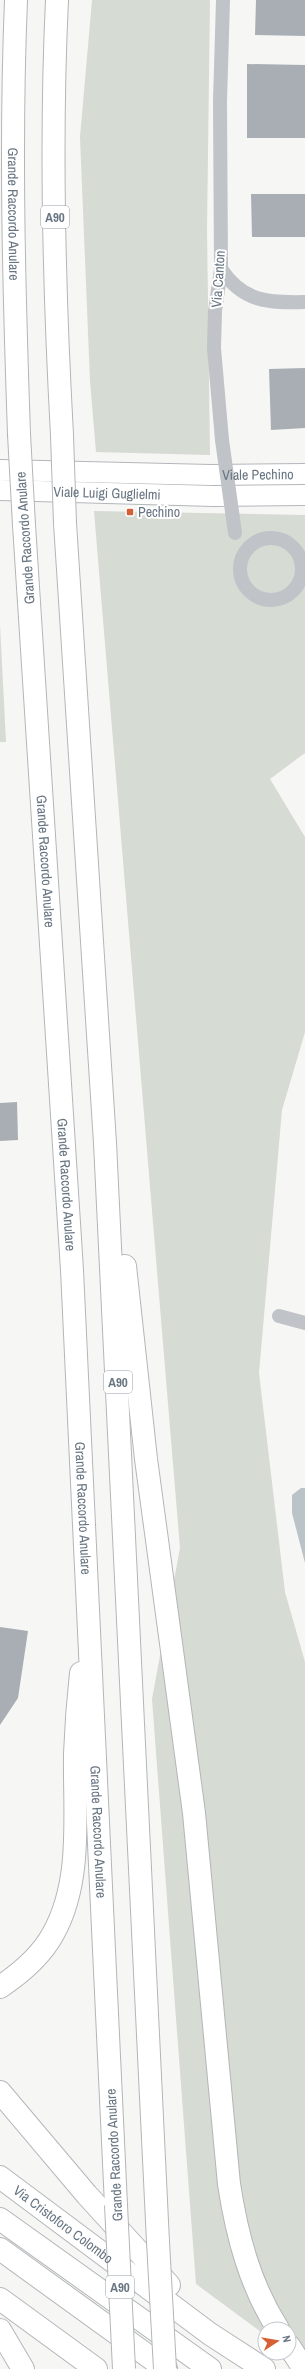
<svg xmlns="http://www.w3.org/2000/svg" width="305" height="2369" font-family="'Archivo Narrow',sans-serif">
	<rect width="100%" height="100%" fill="#f6f6f4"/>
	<g fill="#d6dbd3">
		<path d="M92 0H210L207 229 210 455 96 452 90 381 80 137Z"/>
		<path d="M94 511 305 515V753L270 779 305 837V1032L282 1110 259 1373 285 1592 305 1662V2364L289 2353V2329H265V2335L196 2284 152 1699 180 1548Z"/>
		<path d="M0 625 6 742H0Z"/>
	</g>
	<path fill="#b9c3c8" d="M301 1488H305V1563L292 1513V1495Z"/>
	<g fill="#a8aeb4">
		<path d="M256 0H305V36L255 35Z"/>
		<path d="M247 64 305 65V138H247Z"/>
		<path d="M251 194H305V237H252Z"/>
		<path d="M305 368V428L271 430 269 369Z"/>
		<path d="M17 1102 18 1140 0 1141V1103Z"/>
		<path d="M0 1627 28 1631 18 1698 0 1725Z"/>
	</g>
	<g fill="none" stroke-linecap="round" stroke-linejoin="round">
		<g stroke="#b3b7bb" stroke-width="22">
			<g id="secondary">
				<path id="s1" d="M0 470 211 475 305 474"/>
				<path id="s2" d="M0 490 214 496 305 495"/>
			</g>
		</g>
		<g stroke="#b4b7bb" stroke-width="24">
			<g id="primary">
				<path d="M0 2092 87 2195 169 2285"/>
				<path id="s3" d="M0 2177 210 2334 264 2369"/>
				<path d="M0 2299 96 2369"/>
			</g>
		</g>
		<g stroke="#b3b6b9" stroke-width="24">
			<g id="highway">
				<path id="s4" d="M16 0C10 145 14 290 19 434"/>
				<path d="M57 0C50 144 54 290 62 435"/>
				<path d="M65 523 105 1143 158 2242"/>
				<path id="s5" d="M24 525 72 1270 116 2205"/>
				<path d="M125 1266 146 1459 194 1813 229 2184C237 2236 250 2285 278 2329"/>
				<path d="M0 1987C21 1973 41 1956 53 1934 83 1881 74 1813 75 1754 76 1727 78 1700 81 1673"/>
				<path d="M0 2219 210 2369"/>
				<path d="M0 2249 166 2369"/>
				<path d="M0 2330 23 2369"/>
				<path d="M289 2346 304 2369"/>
			</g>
		</g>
		<g stroke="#c0c3c7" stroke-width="14">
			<path d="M221 269C243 302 268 303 305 302"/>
			<path d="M222 440 214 348 215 311 221 269 220 101 223 0"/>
			<circle cx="271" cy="569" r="31"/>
			<path d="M279 1316 305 1323"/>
		</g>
		<use href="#secondary" stroke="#fff" stroke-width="20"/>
		<use href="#primary" stroke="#fff" stroke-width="22"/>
		<use href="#highway" stroke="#fff" stroke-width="22"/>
		<g stroke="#b3b6b9" stroke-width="24" stroke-linecap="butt">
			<g id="highway-bridge">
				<path d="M19 434 24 525"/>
				<path d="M62 435 65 523"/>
				<path d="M116 2205 124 2369"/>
				<path d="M158 2242 165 2369"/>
			</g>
		</g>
		<path stroke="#c0c3c7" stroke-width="14" d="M222 440 235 533"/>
		<use href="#highway-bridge" stroke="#fff" stroke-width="22"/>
	</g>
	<rect fill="#d56035" stroke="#fff" stroke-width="1.5" x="126" y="508" width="8" height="8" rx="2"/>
	<g text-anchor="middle" stroke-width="4" stroke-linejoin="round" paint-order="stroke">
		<g fill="#fff" stroke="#959ea8" stroke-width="1">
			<rect x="41" y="206" width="28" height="22" rx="3"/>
			<rect x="104" y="1371" width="28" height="22" rx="3"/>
			<rect x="106" y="2276" width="28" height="22" rx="3"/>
		</g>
		<g font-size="13" font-weight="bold" fill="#687582">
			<text x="55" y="222">A90</text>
			<text x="118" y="1387">A90</text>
			<text x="120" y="2292">A90</text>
		</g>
		<g font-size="14" fill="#687582" stroke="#fff">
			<text dy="5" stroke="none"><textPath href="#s4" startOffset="214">Grande Raccordo Anulare</textPath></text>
			<text transform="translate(218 279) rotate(-86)" y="5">Via Canton</text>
			<text dy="5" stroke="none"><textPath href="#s1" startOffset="258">Viale Pechino</textPath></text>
			<text dy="5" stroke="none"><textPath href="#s2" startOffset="107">Viale Luigi Guglielmi</textPath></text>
			<text transform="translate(25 538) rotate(-94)" y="5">Grande Raccordo Anulare</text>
			<text dy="5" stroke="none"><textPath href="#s5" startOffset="337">Grande Raccordo Anulare</textPath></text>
			<text dy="5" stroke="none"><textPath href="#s5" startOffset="661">Grande Raccordo Anulare</textPath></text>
			<text dy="5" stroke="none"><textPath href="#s5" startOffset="985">Grande Raccordo Anulare</textPath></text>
			<text dy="5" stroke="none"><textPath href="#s5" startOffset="1309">Grande Raccordo Anulare</textPath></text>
			<text transform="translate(114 2155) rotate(-93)" y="5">Grande Raccordo Anulare</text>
			<text dy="5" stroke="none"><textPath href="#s3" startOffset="79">Via Cristoforo Colombo</textPath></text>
		</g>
		<g font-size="14" fill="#687582" stroke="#fff" text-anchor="start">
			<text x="138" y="517">Pechino</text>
		</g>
	</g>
	<g transform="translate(277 2341) rotate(78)"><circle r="19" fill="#ffffff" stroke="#c3c8cd"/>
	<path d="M0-3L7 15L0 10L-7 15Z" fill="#d56035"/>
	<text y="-6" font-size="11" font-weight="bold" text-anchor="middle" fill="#687582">N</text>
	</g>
</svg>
